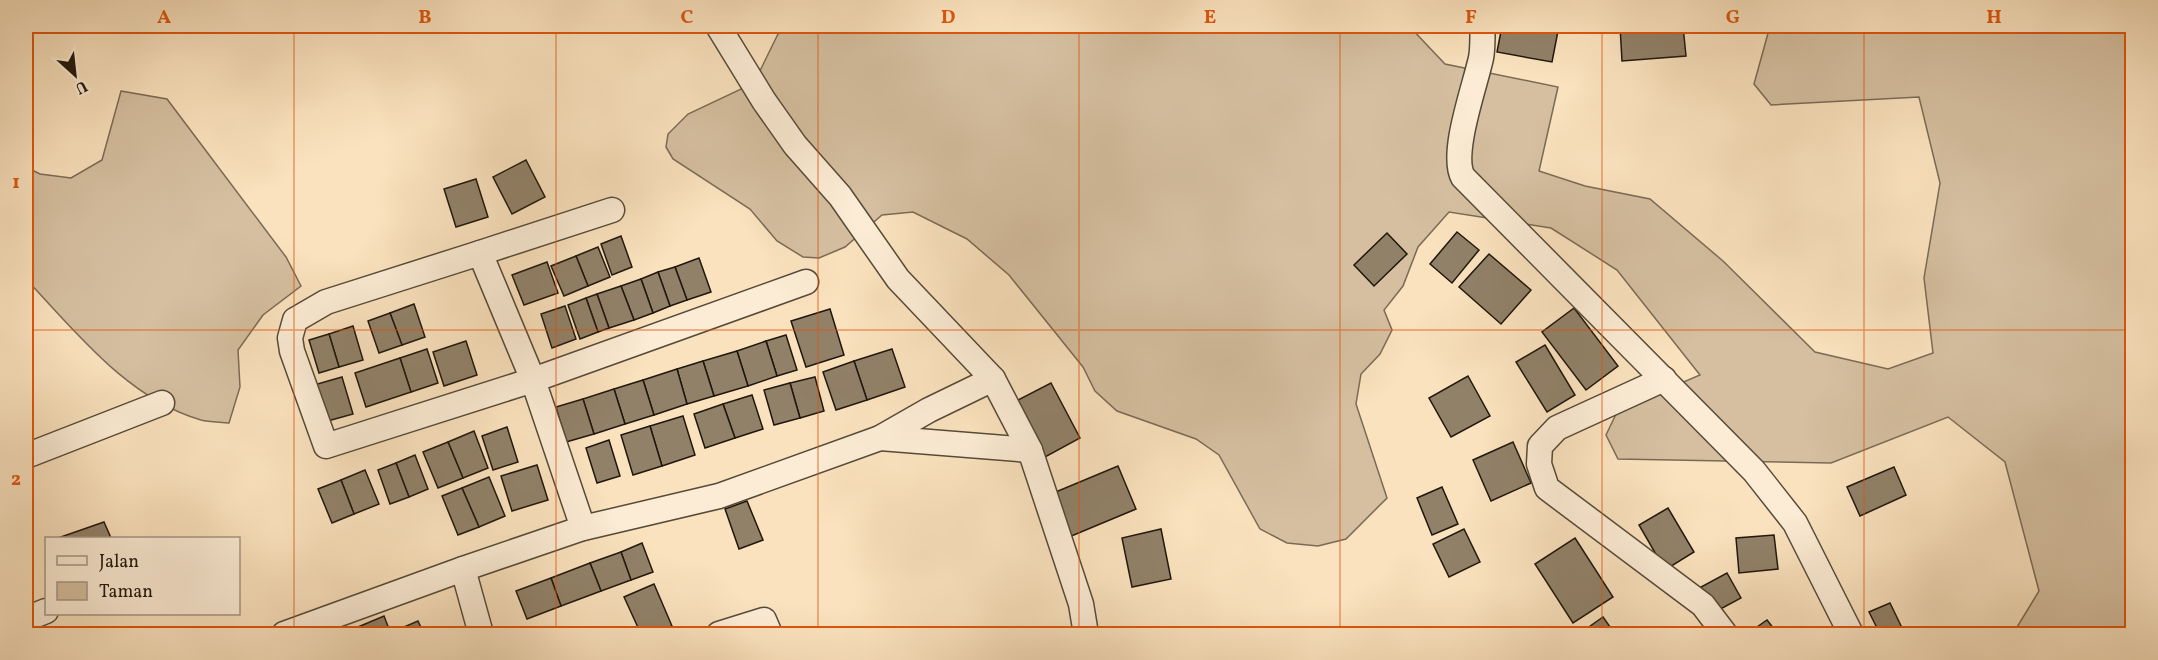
<svg xmlns="http://www.w3.org/2000/svg" width="2158" height="660" font-family="Vollkorn,serif">
	<rect width="100%" height="100%" fill="#fae2be"/>
	<filter id="stains"><feTurbulence type="fractalNoise" baseFrequency=".00333" numOctaves="4"/><feColorMatrix values="0 0 0 0 .2 0 0 0 0 .09 0 0 0 0 .02 0 0 0 .5 -.17"/></filter>
	<radialGradient id="worn" r=".72"><stop offset=".6" stop-color="#630" stop-opacity="0"/><stop offset="1" stop-color="#630" stop-opacity=".3"/></radialGradient>
	<g fill="#d5bfa0" stroke="#7a6b56" stroke-width="1.5">
		<path d="M796 26H1020L1041 33 1045 26H1409L1445 64 1558 87 1539 171 1585 186 1650 199 1723 261 1815 352 1888 369 1933 353 1924 278 1940 183 1919 97 1771 105 1754 84 1770 26H2132V634H2015L2014 632 2039 591 2005 462 1948 417 1831 463 1618 459 1606 435 1618 410 1700 375 1617 270 1551 228 1449 212 1418 247 1403 286 1384 310 1392 330 1380 354 1361 374 1356 404 1387 498 1346 539 1318 546 1287 543 1260 529 1219 455 1196 439 1117 411 1095 391 1083 367 1009 275 967 239 913 212 882 215 845 247 819 258 803 257 777 241 750 209 673 159 666 147 668 134 688 114 754 83 778 34Z"/>
		<path d="M121 91 167 99 286 257 301 286 263 315 238 350 240 387 229 423C220 422 209 422 201 420 128 399 76 332 26 279V167L40 174 71 178 102 160Z"/>
	</g>
	<g fill="#918169" stroke="#20170c" stroke-width="1.5">
		<path d="M1502 26H1559L1552 62 1497 52Z"/>
		<path d="M1620 26H1683L1686 56 1622 61Z"/>
		<path d="M526 160 545 197 512 214 493 177Z"/>
		<path d="M476 179 488 217 456 227 444 189Z"/>
		<path d="M1457 232 1479 250 1452 283 1430 264Z"/>
		<path d="M1387 233 1407 254 1374 286 1354 265Z"/>
		<path d="M621 236 632 267 612 275 601 244Z"/>
		<path d="M598 247 610 277 588 286 576 256Z"/>
		<path d="M1489 254 1531 290 1501 324 1459 287Z"/>
		<path d="M576 256 588 286 564 296 551 266Z"/>
		<path d="M699 258 711 292 687 300 675 267Z"/>
		<path d="M547 262 558 293 524 305 512 275Z"/>
		<path d="M675 267 687 300 670 306 658 272Z"/>
		<path d="M658 272 670 306 653 313 641 279Z"/>
		<path d="M641 279 653 313 634 320 621 286Z"/>
		<path d="M621 286 634 320 609 328 597 294Z"/>
		<path d="M597 294 609 328 598 332 586 298Z"/>
		<path d="M586 298 598 332 580 339 568 305Z"/>
		<path d="M414 304 425 337 402 345 390 313Z"/>
		<path d="M565 306 576 339 552 348 541 314Z"/>
		<path d="M1574 308 1618 366 1586 390 1542 332Z"/>
		<path d="M830 309 844 355 806 367 791 321Z"/>
		<path d="M390 313 402 345 379 353 368 321Z"/>
		<path d="M353 326 363 360 339 367 329 334Z"/>
		<path d="M329 334 339 367 319 373 309 340Z"/>
		<path d="M786 335 797 370 777 376 766 341Z"/>
		<path d="M466 341 477 375 444 386 433 352Z"/>
		<path d="M766 341 777 376 748 386 737 351Z"/>
		<path d="M1545 345 1575 395 1547 412 1516 362Z"/>
		<path d="M427 349 438 383 411 392 400 358Z"/>
		<path d="M892 349 905 387 867 400 854 361Z"/>
		<path d="M737 351 748 386 714 396 703 361Z"/>
		<path d="M400 358 411 392 366 407 355 373Z"/>
		<path d="M703 361 714 396 687 404 677 369Z"/>
		<path d="M854 361 867 400 836 410 823 372Z"/>
		<path d="M677 369 687 404 654 415 643 380Z"/>
		<path d="M1468 376 1490 416 1451 437 1429 398Z"/>
		<path d="M342 377 353 414 324 422 314 385Z"/>
		<path d="M815 377 824 411 800 418 790 383Z"/>
		<path d="M643 380 654 415 625 424 614 389Z"/>
		<path d="M790 383 800 418 774 425 764 390Z"/>
		<path d="M1051 383 1080 438 1045 457 1016 401Z"/>
		<path d="M614 389 625 424 594 434 583 399Z"/>
		<path d="M752 395 763 429 735 438 723 404Z"/>
		<path d="M583 399 594 434 566 442 556 407Z"/>
		<path d="M723 404 735 438 705 448 694 414Z"/>
		<path d="M683 416 695 455 662 466 650 426Z"/>
		<path d="M650 426 662 466 633 475 621 435Z"/>
		<path d="M507 427 518 462 493 470 482 436Z"/>
		<path d="M474 431 488 468 463 478 448 442Z"/>
		<path d="M609 440 620 476 597 483 586 448Z"/>
		<path d="M448 442 463 478 438 488 423 452Z"/>
		<path d="M1513 442 1531 483 1491 501 1473 460Z"/>
		<path d="M415 455 428 489 409 497 396 463Z"/>
		<path d="M396 463 409 497 390 504 378 470Z"/>
		<path d="M537 465 548 500 512 511 501 476Z"/>
		<path d="M1118 466 1136 509 1069 537 1051 494Z"/>
		<path d="M1894 467 1906 495 1860 516 1847 487Z"/>
		<path d="M365 470 379 504 354 514 341 480Z"/>
		<path d="M489 477 505 516 479 527 462 488Z"/>
		<path d="M341 480 354 514 332 523 318 489Z"/>
		<path d="M1442 487 1458 524 1432 535 1417 498Z"/>
		<path d="M462 488 479 527 458 535 442 496Z"/>
		<path d="M747 501 763 540 739 549 725 509Z"/>
		<path d="M1668 508 1694 552 1665 570 1639 525Z"/>
		<path d="M104 522 111 538H58Z"/>
		<path d="M1161 529 1171 579 1132 587 1122 538Z"/>
		<path d="M1464 529 1480 562 1449 577 1433 544Z"/>
		<path d="M1774 535 1778 569 1739 573 1736 538Z"/>
		<path d="M1575 538 1613 597 1573 623 1535 564Z"/>
		<path d="M642 543 653 572 631 580 621 552Z"/>
		<path d="M621 552 631 580 601 591 590 563Z"/>
		<path d="M590 563 601 591 561 606 551 578Z"/>
		<path d="M1727 573 1741 598 1715 612 1701 587Z"/>
		<path d="M551 578 561 606 527 619 516 591Z"/>
		<path d="M654 584 672 626 652 634H641L624 597Z"/>
		<path d="M1890 603 1905 634H1880L1869 612Z"/>
		<path d="M384 616 391 634H353L351 630Z"/>
		<path d="M1603 617 1615 634H1579Z"/>
		<path d="M1767 620 1778 634H1747Z"/>
		<path d="M418 621 424 634H391L390 633Z"/>
	</g>
	<g fill="none" stroke-linecap="round" stroke-linejoin="round">
		<g stroke="#564a38" stroke-width="27">
			<g id="minor">
				<path d="M718 26 764 101 795 145 840 196 898 279 993 379 1030 450 1081 604 1086 634"/>
				<path d="M1483 26C1482 36 1483 48 1481 58 1475 86 1450 154 1463 177L1754 471 1795 523 1851 634"/>
				<path d="M480 253 612 210"/>
				<path d="M1664 379 1557 428 1540 446 1539 464 1547 488 1703 605 1725 634"/>
				<path d="M880 438 1030 450"/>
				<path d="M26 456 162 403"/>
				<path d="M583 528 533 380 480 253 326 302 295 320 290 338 292 351 326 446 533 380 806 282"/>
				<path d="M463 569 481 634"/>
				<path d="M26 619 46 611"/>
				<path d="M284 634 463 569 583 528 719 496 880 438 929 410 993 379"/>
				<path d="M719 634 764 620 770 634"/>
			</g>
		</g>
		<use href="#minor" stroke="#fcecd5" stroke-width="24"/>
	</g>
	<path fill="none" stroke="#de560c" stroke-width="1.5" stroke-opacity="0.55" d="M294 26V634M556 26V634M818 26V634M1079 26V634M1340 26V634M1602 26V634M1864 26V634M26 330H2132"/>
	<rect width="2158" height="660" fill="none" stroke="#fae2be" stroke-width="66"/>
	<rect x="45" y="537" width="195" height="78" fill="#fcecd5" stroke="#a49785" stroke-width="1.5"/>
	<rect x="57" y="556" width="30" height="9" fill="#fcecd5" stroke="#a49785" stroke-width="1.5"/>
	<text x="99" y="567" font-size="18" fill="#20170c">Jalan</text>
	<rect x="57" y="582" width="30" height="18" fill="#d5bfa0" stroke="#a49785" stroke-width="1.5"/>
	<text x="99" y="597" font-size="18" fill="#20170c">Taman</text>
	<g transform="translate(75 75) rotate(153)" stroke="#fcecd5" stroke-width="4.5" paint-order="stroke">
	<path d="M0-4.5L10 22L0 15L-10 22Z" fill="#20170c"/>
	<text y="-9" font-size="16" font-weight="bold" text-anchor="middle" fill="#20170c">U</text>
	</g>
	<rect x="33" y="33" width="2092" height="594" fill="none" stroke="#de560c" stroke-width="2"/>
	<g font-size="20" text-anchor="middle" font-weight="bold" fill="#de560c">
		<text x="164" y="23">A</text>
		<text x="425" y="23">B</text>
		<text x="687" y="23">C</text>
		<text x="948" y="23">D</text>
		<text x="1210" y="23">E</text>
		<text x="1471" y="23">F</text>
		<text x="1733" y="23">G</text>
		<text x="1994" y="23">H</text>
		<text x="16" y="188">1</text>
		<text x="16" y="485">2</text>
	</g>
	<rect width="100%" height="100%" filter="url(#stains)"/>
	<rect width="100%" height="100%" fill="url(#worn)"/>
</svg>
